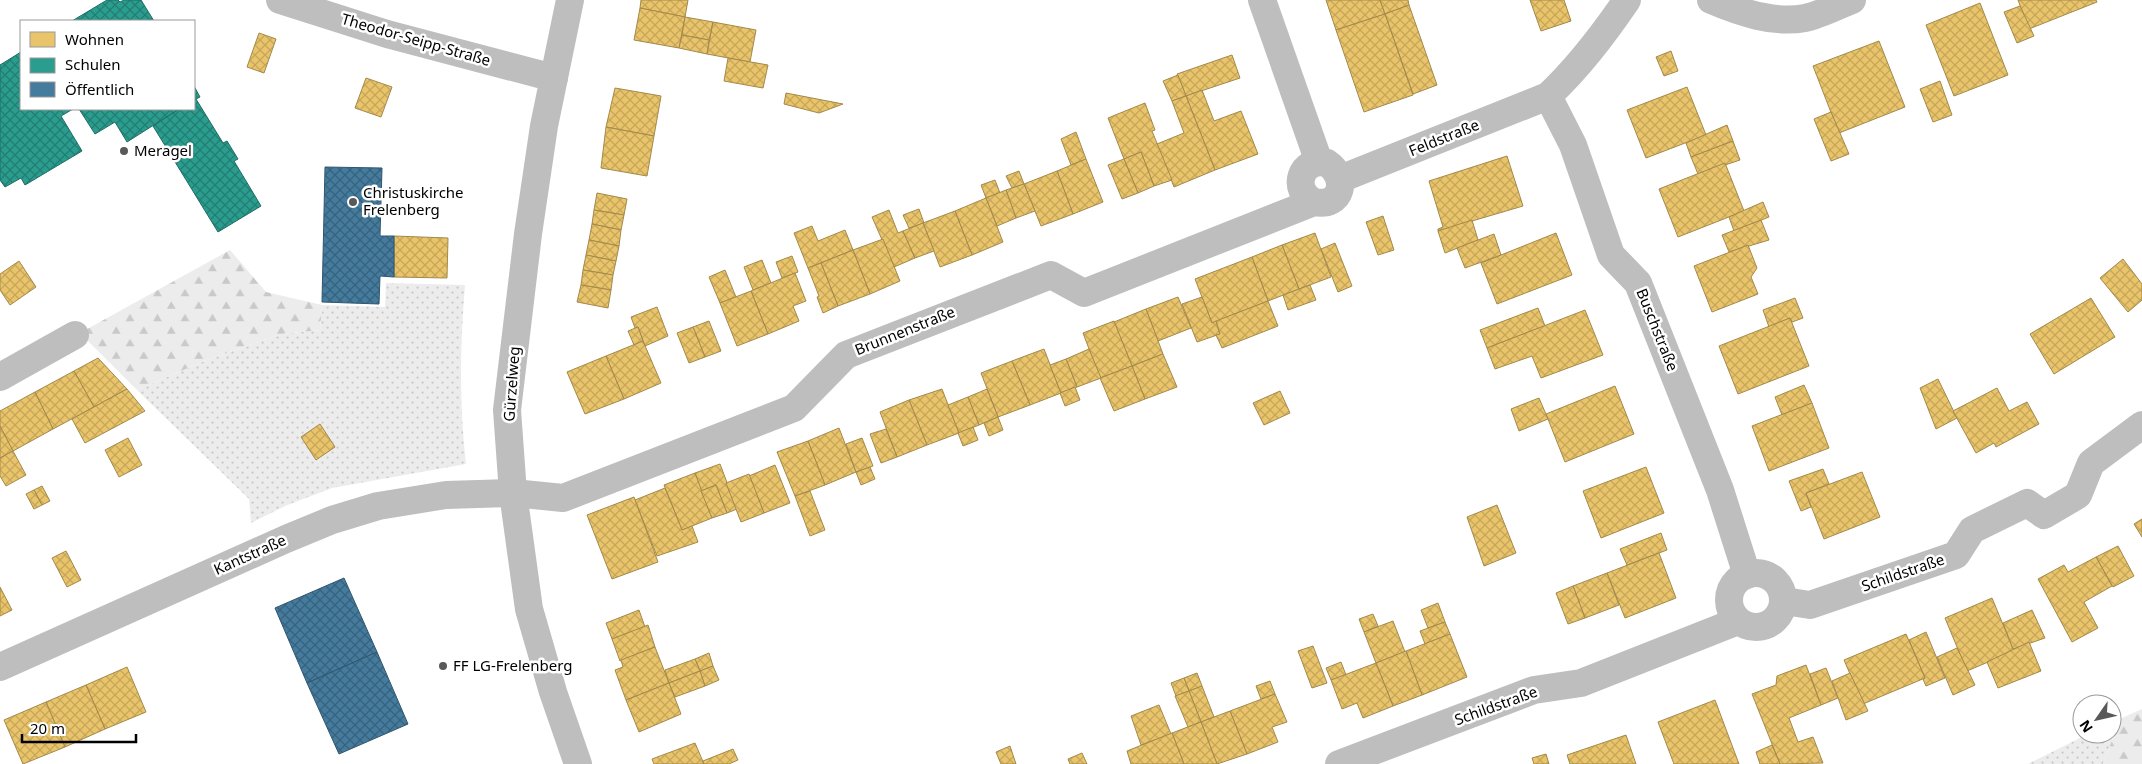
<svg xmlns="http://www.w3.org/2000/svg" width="2142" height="764" font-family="'Noto Sans',sans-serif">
	<defs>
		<pattern id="grass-dots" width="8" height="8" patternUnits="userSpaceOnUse" patternTransform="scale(1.25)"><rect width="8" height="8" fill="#ececec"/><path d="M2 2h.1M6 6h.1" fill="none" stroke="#c9c9c9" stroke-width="1.8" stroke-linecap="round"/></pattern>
		<pattern id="forest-firs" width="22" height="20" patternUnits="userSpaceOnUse" patternTransform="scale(1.25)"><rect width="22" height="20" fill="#ececec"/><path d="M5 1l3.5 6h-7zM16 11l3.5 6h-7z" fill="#c9c9c9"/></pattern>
		<pattern id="homes-cross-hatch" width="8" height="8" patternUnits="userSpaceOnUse" patternTransform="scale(1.25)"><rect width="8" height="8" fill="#e9c46a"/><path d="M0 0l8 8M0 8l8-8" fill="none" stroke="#c6a75a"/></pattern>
		<pattern id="schools-cross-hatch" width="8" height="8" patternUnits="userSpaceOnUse" patternTransform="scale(1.25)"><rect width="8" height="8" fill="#2a9d8f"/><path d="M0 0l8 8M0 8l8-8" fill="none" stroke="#227e72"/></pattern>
		<pattern id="public-cross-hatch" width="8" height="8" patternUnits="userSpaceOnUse" patternTransform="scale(1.25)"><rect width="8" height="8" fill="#457b9d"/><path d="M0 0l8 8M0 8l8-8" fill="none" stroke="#37627e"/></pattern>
	</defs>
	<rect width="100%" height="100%" fill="#fff"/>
	<g fill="url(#grass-dots)">
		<path d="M386 283 465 285C460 345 459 404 466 464L332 488 285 506 251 523 249 499 137 390 204 361 281 334 320 330 322 305 385 307Z"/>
		<path d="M2120 719 2103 764H2028L2088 734H2112V722Z"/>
	</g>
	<g fill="url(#forest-firs)">
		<path d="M230 250 266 292 322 305 320 330 281 334 204 361 137 390 80 333Z"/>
		<path d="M2142 709V764H2103L2120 719Z"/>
	</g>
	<g fill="url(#homes-cross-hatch)" stroke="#a3894a">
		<path d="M641 0H688L685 17 640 8Z"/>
		<path d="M1326 0H1380L1385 14 1336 30Z"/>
		<path d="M1380 0H1408L1409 5 1385 14Z"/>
		<path d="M1530 0H1564L1571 21 1541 31Z"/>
		<path d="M2018 0H2096L2097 2 2029 29Z"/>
		<path d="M1980 3 2008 75 1954 96 1926 25Z"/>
		<path d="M1409 5 1437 85 1413 94 1385 14Z"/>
		<path d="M2020 6 2034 36 2017 43 2004 12Z"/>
		<path d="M640 8 685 17 679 48 634 40Z"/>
		<path d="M1385 14 1413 95 1364 112 1336 30Z"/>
		<path d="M685 17 713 22 709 40 682 35Z"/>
		<path d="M713 22 756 30 750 62 707 54Z"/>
		<path d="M259 33 276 39 264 73 247 67Z"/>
		<path d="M682 35 709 40 707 54 679 48Z"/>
		<path d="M1879 41 1905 107 1839 133 1813 66Z"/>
		<path d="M1671 51 1678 71 1664 76 1656 57Z"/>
		<path d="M1232 55 1240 78 1186 96 1177 74Z"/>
		<path d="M728 58 768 65 763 88 724 81Z"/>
		<path d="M1178 75 1186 96 1172 101 1163 81Z"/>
		<path d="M366 78 392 87 381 117 355 108Z"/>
		<path d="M1940 81 1952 115 1933 122 1920 89Z"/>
		<path d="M1687 87 1706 135 1646 158 1627 110Z"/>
		<path d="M615 88 661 96 654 136 606 127Z"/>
		<path d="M1202 90 1214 121 1241 111 1258 154 1215 170 1186 96Z"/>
		<path d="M786 93 843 104 819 113 784 104Z"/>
		<path d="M1186 96 1215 170 1174 187 1157 144 1184 133 1172 101Z"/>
		<path d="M1145 103 1155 130 1152 131 1172 180 1154 186 1141 152 1124 159 1108 118Z"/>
		<path d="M1831 112 1849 154 1831 161 1814 119Z"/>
		<path d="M1727 125 1733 141 1691 157 1686 143Z"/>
		<path d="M606 127 654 136 647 176 601 168Z"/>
		<path d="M1076 132 1086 159 1071 165 1061 139Z"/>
		<path d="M1733 141 1740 160 1698 174 1691 157Z"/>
		<path d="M1141 152 1154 186 1138 193 1124 159Z"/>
		<path d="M1507 156 1523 206 1438 231V229L1443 227 1429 181Z"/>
		<path d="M1086 159 1103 202 1073 214 1057 171Z"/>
		<path d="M1124 159 1138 193 1122 199 1108 165Z"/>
		<path d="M1725 163 1744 211 1678 237 1659 189Z"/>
		<path d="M1019 171 1024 184 1012 188 1006 176Z"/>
		<path d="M1057 171 1073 214 1041 226 1024 184Z"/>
		<path d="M995 180 1000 193 986 198 981 185Z"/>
		<path d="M1024 184 1035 211 1016 218 1006 190Z"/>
		<path d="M1006 190 1016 218 997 226 986 198Z"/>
		<path d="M597 193 627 199 624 215 594 210Z"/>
		<path d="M986 198 1003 242 972 255 955 211Z"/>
		<path d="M1763 202 1769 217 1734 231 1729 217Z"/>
		<path d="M919 209 924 223 909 228 903 215Z"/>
		<path d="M594 210 624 215 621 230 592 224Z"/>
		<path d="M889 210 898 233 903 231 915 258 894 267 872 217Z"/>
		<path d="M955 211 972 255 940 267 923 223Z"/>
		<path d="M1383 216 1394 250 1378 255 1366 222Z"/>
		<path d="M1472 220 1478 240 1445 253 1438 231Z"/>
		<path d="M1761 220 1769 240 1729 252 1722 235Z"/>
		<path d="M923 223 934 251 915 258 903 231Z"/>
		<path d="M592 224 621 230 619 246 589 240Z"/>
		<path d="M812 226 818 241 845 230 853 250 808 268 794 233Z"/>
		<path d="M1315 233 1331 277 1299 289 1282 245Z"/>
		<path d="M1556 233 1572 275 1497 304 1481 263Z"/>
		<path d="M1494 234 1501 255 1465 268 1457 248Z"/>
		<path d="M394 236 448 238 447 278 394 277Z"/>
		<path d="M883 239 900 281 870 294 853 250Z"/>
		<path d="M589 240 619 246 616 261 586 255Z"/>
		<path d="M1335 243 1352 286 1338 292 1321 249Z"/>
		<path d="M1282 245 1299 289 1268 301 1252 257Z"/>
		<path d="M1748 245 1757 268 1751 277 1758 294 1712 312 1694 266Z"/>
		<path d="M853 250 870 294 838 306 821 263Z"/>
		<path d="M586 255 616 261 613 275 583 270Z"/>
		<path d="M792 256 798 272 782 278 776 262Z"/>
		<path d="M1252 257 1268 301 1212 323 1195 279Z"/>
		<path d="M2123 259 2142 284V300L2128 312 2100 278Z"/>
		<path d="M762 260 771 283 753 290 744 267Z"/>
		<path d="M19 261 36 287 10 305 0 290V274Z"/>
		<path d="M821 263 838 306 823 313 817 297 819 296 808 268Z"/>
		<path d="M583 270 613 275 611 290 581 285Z"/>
		<path d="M725 270 736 297 720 303 709 277Z"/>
		<path d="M795 273 806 301 793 306 799 321 768 334 751 291Z"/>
		<path d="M581 285 611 290 608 308 577 302Z"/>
		<path d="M1310 285 1316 300 1288 310 1283 295Z"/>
		<path d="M751 291 768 334 737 346 720 303Z"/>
		<path d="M1178 297 1191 328 1158 341 1146 309Z"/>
		<path d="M1202 297 1212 323 1216 321 1220 334 1197 342 1182 304Z"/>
		<path d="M1795 298 1803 318 1792 322 1790 318 1769 327 1763 310Z"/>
		<path d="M2091 298 2115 337 2054 374 2030 334Z"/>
		<path d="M1268 301 1278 326 1222 348 1216 335 1220 334 1216 321Z"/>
		<path d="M657 307 668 336 645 346 638 327 635 328 631 317Z"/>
		<path d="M1538 308 1545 326 1487 348 1480 330Z"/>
		<path d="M1146 309 1163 354 1132 366 1114 322Z"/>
		<path d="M1585 310 1603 355 1541 378 1532 356 1495 369 1487 348Z"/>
		<path d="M1790 318 1809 366 1738 394 1719 346Z"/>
		<path d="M709 321 721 351 705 357 693 327Z"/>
		<path d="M1114 321 1132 366 1100 378 1083 333Z"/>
		<path d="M638 327 643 341 634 345 628 331Z"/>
		<path d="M693 327 705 357 689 363 677 333Z"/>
		<path d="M643 341 661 383 624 399 606 356Z"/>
		<path d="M1044 349 1061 393 1030 405 1012 361Z"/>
		<path d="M1089 349 1101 378 1077 387 1066 359Z"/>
		<path d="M1163 354 1177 387 1145 399 1132 366Z"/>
		<path d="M606 356 624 399 585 414 567 372Z"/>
		<path d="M98 358 127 389 94 407 74 371Z"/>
		<path d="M1066 359 1077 387 1061 393 1050 365Z"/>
		<path d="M1012 361 1030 405 998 417 981 373Z"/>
		<path d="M1132 366 1145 399 1114 411 1100 378Z"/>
		<path d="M74 371 94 407 53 429 35 392Z"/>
		<path d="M1938 379 1957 418 1936 429 1920 388Z"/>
		<path d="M1804 385 1812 403 1782 415 1775 397Z"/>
		<path d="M1615 386 1634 434 1565 462 1546 414Z"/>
		<path d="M1075 387 1080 400 1065 406 1060 393Z"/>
		<path d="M1997 388 2009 411 2027 402 2039 424 1996 447 1994 443 1976 453 1953 411Z"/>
		<path d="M127 389 145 411 85 443 72 419Z"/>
		<path d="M942 389 959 433 927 445 909 400Z"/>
		<path d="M987 389 998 417 979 425 968 397Z"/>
		<path d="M1280 391 1290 413 1264 425 1253 403Z"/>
		<path d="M35 392 53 429 13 451 0 426V411Z"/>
		<path d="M968 397 979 425 959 433 948 405Z"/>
		<path d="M1539 398 1548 419 1519 431 1511 409Z"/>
		<path d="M909 400 927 445 897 457 880 412Z"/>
		<path d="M1812 403 1829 448 1769 471 1752 426Z"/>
		<path d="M998 417 1003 430 989 436 984 423Z"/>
		<path d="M320 424 335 447 316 460 301 437Z"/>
		<path d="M0 426 13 451 0 458Z"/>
		<path d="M973 427 978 440 963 446 958 433Z"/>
		<path d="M839 428 856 472 825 485 808 441Z"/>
		<path d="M886 429 897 457 881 463 870 434Z"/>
		<path d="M128 438 142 465 119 477 105 450Z"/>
		<path d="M862 438 873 466 856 472 846 444Z"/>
		<path d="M808 441 825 485 795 496 777 452Z"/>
		<path d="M13 451 26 475 6 486 0 476V458Z"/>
		<path d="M720 464 737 509 727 513 716 485 701 491 695 473Z"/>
		<path d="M775 465 790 503 764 513 749 476Z"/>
		<path d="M870 467 875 479 861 485 856 472Z"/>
		<path d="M1646 467 1664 513 1601 538 1583 491Z"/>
		<path d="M1823 469 1829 484 1806 493 1811 507 1801 511 1789 481Z"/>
		<path d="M1862 472 1880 517 1824 539 1806 493Z"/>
		<path d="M695 473 712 518 682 530 664 485Z"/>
		<path d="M749 474 764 513 741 522 726 483Z"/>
		<path d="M716 485 727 513 712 518 701 491Z"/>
		<path d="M42 486 50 501 42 505 34 490Z"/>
		<path d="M665 488 682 530 692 526 698 542 657 556 635 500Z"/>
		<path d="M34 490 42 505 34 509 26 494Z"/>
		<path d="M810 491 825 530 810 536 795 496Z"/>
		<path d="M634 497 658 562 612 579 587 515Z"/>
		<path d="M1497 505 1516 553 1484 566 1467 517Z"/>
		<path d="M2142 519V537L2134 524Z"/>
		<path d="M1661 533 1667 550 1627 565 1620 549Z"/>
		<path d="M2118 546 2134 576 2113 587 2096 557Z"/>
		<path d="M66 551 81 580 67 587 52 558Z"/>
		<path d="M1659 553 1676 598 1625 618 1607 573Z"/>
		<path d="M2096 557 2112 586 2084 602 2098 628 2072 642 2038 579 2064 565 2068 572Z"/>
		<path d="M1607 573 1619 605 1585 618 1573 586Z"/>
		<path d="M1573 586 1585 618 1568 624 1556 593Z"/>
		<path d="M0 587 12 610 0 616Z"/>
		<path d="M1992 598 2014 651 1967 671 1945 618Z"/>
		<path d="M1438 603 1445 622 1428 628 1421 610Z"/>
		<path d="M639 610 645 627 612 639 606 623Z"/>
		<path d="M2032 610 2045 638 2013 649 2003 623Z"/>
		<path d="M1373 614 1378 626 1364 632 1359 619Z"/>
		<path d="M1393 621 1405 652 1376 663 1364 632Z"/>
		<path d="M1445 622 1450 634 1425 644 1420 631Z"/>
		<path d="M648 625 655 647 620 661 612 639Z"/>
		<path d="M1926 632 1945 678 1926 686 1923 679 1925 678 1909 640Z"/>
		<path d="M1450 634 1467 677 1422 695 1406 651Z"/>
		<path d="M1906 634 1925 678 1863 704 1844 660Z"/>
		<path d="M2029 642 2041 671 1998 688 1987 662Z"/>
		<path d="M1313 646 1327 683 1312 688 1298 651Z"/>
		<path d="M655 647 669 683 626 700 615 670 623 667 621 660Z"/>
		<path d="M1957 648 1975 685 1953 695 1937 657Z"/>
		<path d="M1406 651 1422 695 1393 706 1376 663Z"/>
		<path d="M709 653 713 666 700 671 695 659Z"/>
		<path d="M695 659 700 671 669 683 665 670Z"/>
		<path d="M1341 662 1346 675 1331 680 1326 668Z"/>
		<path d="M1376 663 1393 706 1363 718 1357 703 1342 709 1331 680Z"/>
		<path d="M1806 665 1821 705 1789 718 1798 742 1813 737 1823 763 1780 764 1752 694 1776 685 1777 676Z"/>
		<path d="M713 666 719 680 705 686 700 671Z"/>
		<path d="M127 667 146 712 105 729 86 685Z"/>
		<path d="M1826 668 1838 698 1821 705 1810 674Z"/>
		<path d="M700 671 705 686 675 697 669 683Z"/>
		<path d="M1197 673 1202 686 1189 691 1184 678Z"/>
		<path d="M1850 673 1868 711 1846 720 1832 681Z"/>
		<path d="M1184 678 1189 691 1176 696 1171 683Z"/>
		<path d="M1270 681 1275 694 1261 699 1256 686Z"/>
		<path d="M669 683 681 714 639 732 626 700Z"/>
		<path d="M86 685 105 729 65 747 46 702Z"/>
		<path d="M1202 686 1214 717 1201 722 1189 691Z"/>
		<path d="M1189 691 1201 722 1188 727 1175 696Z"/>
		<path d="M1275 694 1287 722 1272 727 1278 742 1247 754 1230 711Z"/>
		<path d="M1715 700 1739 764H1674L1658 722Z"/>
		<path d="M46 702 65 747 23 764 4 720Z"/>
		<path d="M1159 705 1171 734 1141 745 1131 716Z"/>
		<path d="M1230 711 1247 754 1217 764 1201 722Z"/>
		<path d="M1201 722 1217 764H1184L1172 733Z"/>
		<path d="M1172 733 1184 764H1131L1127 751Z"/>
		<path d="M1626 735 1636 764H1570L1567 755Z"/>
		<path d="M695 743 704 764H654L652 759Z"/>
		<path d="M1772 745 1780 764H1760L1756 752Z"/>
		<path d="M1010 746 1016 764H1001L996 752Z"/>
		<path d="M733 749 738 760 729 764H704L703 761Z"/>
		<path d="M1082 753 1087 764H1070L1068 759Z"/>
		<path d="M1546 754 1549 764H1534L1532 758Z"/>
	</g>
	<g fill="url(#schools-cross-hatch)" stroke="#1d6e64">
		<path d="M107 0H118L120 2 124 0H141L154 21H72Z"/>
		<path d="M21 52V109H73L61 116 82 151 25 185 21 178 5 187 0 180V65Z"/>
		<path d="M194 86 200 97 194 100Z"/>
		<path d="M196 99 223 143 227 141 238 159 234 161 261 206 218 232 153 126 179 109H194V100Z"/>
		<path d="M79 109H179L127 142 115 122 95 134Z"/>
	</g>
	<g fill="url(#public-cross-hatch)" stroke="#30566e">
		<path d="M325 167 382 168 380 236H394V277L380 276 379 304 322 302Z"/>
		<path d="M344 578 377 652 307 683 275 608Z"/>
		<path d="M377 652 408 724 339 754 307 683Z"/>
	</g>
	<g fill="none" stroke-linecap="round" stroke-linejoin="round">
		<g stroke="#bebebe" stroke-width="28">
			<path d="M280 0 387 34 554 78"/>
			<path d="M570 0 544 126 528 234 507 410 513 493 529 609 553 692 578 764"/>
			<path d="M1262 0 1319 162"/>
			<path d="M1711 0C1739 12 1774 24 1805 18 1820 15 1837 6 1852 0"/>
			<path d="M1548 96 1573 145 1611 255 1638 283 1720 490 1747 575"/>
			<path d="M1340 179 1548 96C1579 67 1603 35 1627 0"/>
			<path d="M0 377 75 335"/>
			<circle cx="1756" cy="600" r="27"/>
			<path d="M1784 601 1810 605 1956 555 1972 530 2027 503 2044 515 2078 495 2091 463 2142 425"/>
			<path d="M0 667 286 539 332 520 378 506 446 495 513 493 563 498 794 408 846 355 1051 275 1084 293 1314 202C1342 208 1349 178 1327 163 1301 157 1290 190 1314 202"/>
			<path d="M1339 764 1534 690 1581 683 1738 621"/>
		</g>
	</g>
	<g fill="#595959" stroke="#fff" stroke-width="2">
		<circle cx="124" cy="151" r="5"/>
		<circle cx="353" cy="202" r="5"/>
		<circle cx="443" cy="666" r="5"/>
	</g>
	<g text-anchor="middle" stroke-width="5" stroke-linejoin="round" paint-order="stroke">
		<g font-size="15" fill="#000" stroke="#fff">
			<text transform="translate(416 40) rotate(16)" y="5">Theodor-Seipp-Straße</text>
			<text transform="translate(1444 138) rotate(-22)" y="5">Feldstraße</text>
			<text transform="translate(1657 330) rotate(68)" y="5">Buschstraße</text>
			<text transform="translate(905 331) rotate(-22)" y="5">Brunnenstraße</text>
			<text transform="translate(512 384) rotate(-86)" y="5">Gürzelweg</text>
			<text transform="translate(250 555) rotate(-24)" y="5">Kantstraße</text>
			<text transform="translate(1903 573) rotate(-19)" y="5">Schildstraße</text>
			<text transform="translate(1496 706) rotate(-20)" y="5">Schildstraße</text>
		</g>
		<g font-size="15" fill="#000" stroke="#fff" text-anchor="start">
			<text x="134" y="156">Meragel</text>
			<text x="363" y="198">Christuskirche<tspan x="363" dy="17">Frelenberg</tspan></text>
			<text x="453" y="671">FF LG-Frelenberg</text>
		</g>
	</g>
	<rect x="20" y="20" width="175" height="90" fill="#ffffff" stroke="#999999"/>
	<rect x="30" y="32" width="25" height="15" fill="#e9c46a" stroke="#999999"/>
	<text x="65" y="45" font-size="15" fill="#000000">Wohnen</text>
	<rect x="30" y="58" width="25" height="15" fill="#2a9d8f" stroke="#999999"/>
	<text x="65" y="70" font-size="15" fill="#000000">Schulen</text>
	<rect x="30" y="82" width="25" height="15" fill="#457b9d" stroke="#999999"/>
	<text x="65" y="95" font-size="15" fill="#000000">Öffentlich</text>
	<g transform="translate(2097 719) rotate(236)"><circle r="24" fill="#ffffff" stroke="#999999"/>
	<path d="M0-4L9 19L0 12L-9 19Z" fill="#595959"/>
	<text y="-8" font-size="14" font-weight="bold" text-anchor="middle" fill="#000000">N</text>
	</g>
	<path d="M22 734v8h114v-8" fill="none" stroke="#000000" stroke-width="2.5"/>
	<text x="30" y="734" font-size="15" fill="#000000" stroke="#ffffff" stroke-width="4" paint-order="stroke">20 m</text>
</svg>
